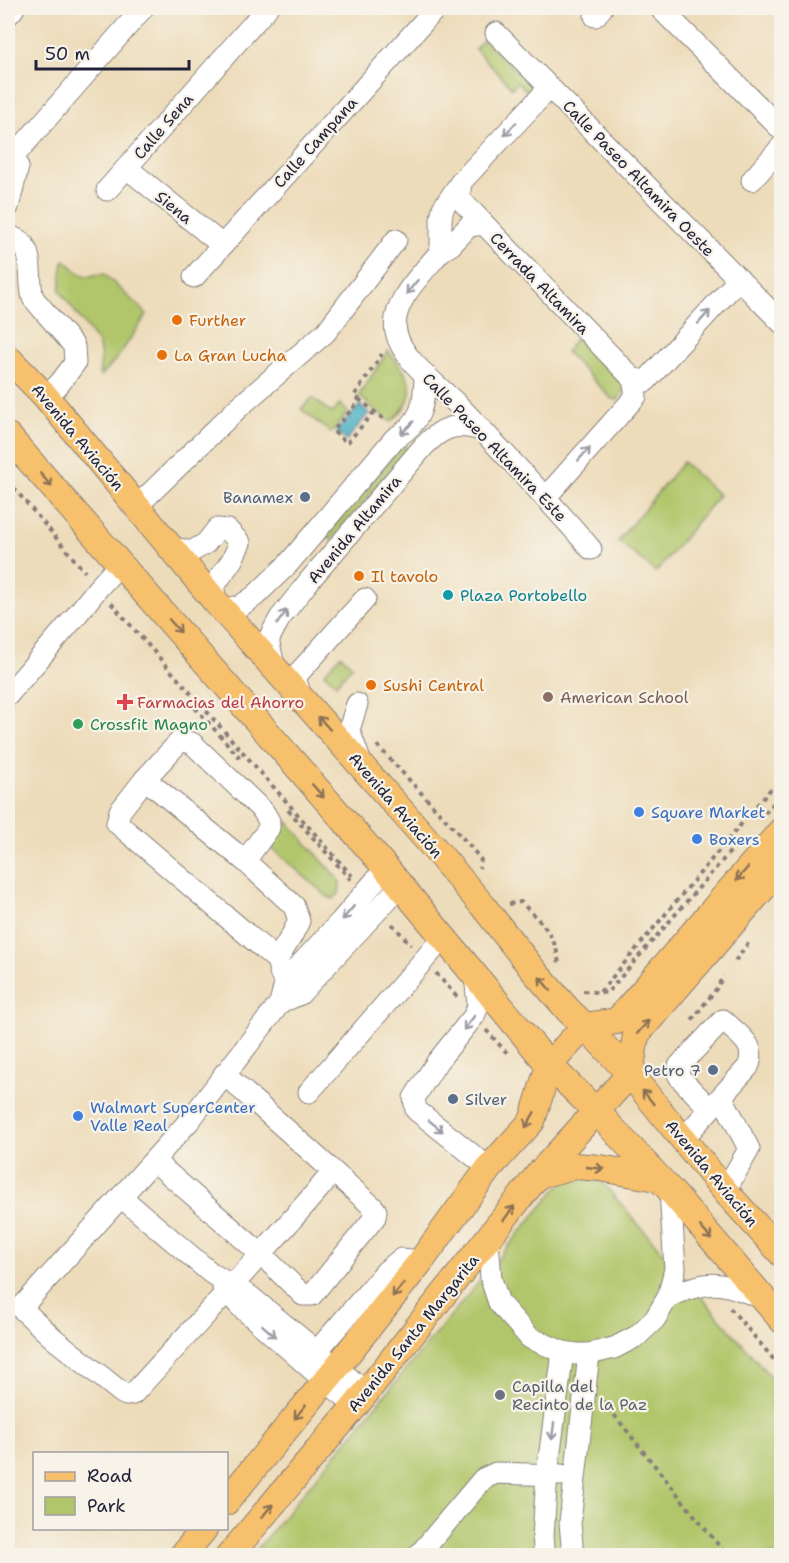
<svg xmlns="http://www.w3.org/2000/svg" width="789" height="1563" font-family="'Shantell Sans',sans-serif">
	<rect width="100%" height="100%" fill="#f7f3e8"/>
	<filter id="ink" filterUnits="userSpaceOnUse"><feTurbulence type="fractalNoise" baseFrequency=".0167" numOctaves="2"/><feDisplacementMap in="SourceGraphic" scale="12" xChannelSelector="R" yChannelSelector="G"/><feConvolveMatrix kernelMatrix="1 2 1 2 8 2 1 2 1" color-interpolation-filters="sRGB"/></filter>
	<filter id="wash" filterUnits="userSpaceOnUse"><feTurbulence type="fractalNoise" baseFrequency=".008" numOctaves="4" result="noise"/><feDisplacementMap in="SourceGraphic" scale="24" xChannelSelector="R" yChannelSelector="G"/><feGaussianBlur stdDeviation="1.35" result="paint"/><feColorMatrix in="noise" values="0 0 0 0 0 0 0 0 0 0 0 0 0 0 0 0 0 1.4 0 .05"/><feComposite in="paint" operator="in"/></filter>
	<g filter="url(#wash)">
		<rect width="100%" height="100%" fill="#eddcba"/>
		<g fill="#b1c66a" stroke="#6a7452" stroke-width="1.5">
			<path d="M483 40 533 86 527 91 517 82 512 88 475 49Z"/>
			<path d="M65 260C71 266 79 275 88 276 93 276 98 274 104 274L147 314 118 357 101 376 99 373C102 362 101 354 98 343L60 291 63 261Z"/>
			<path d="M576 338 626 386 618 400 612 399 566 352Z"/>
			<path d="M388 351C412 379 422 394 391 422L373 409 359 395Z"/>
			<path d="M312 398 332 413 340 404 348 412 331 433 301 409Z"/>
			<path d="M406 446 407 449 390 471 331 540 326 535 401 448Z"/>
			<path d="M683 462 719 495 656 572 618 541Z"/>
			<path d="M341 655 352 666 336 684 324 673Z"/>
			<path d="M287 821 340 881 339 894 333 899 328 897 267 844Z"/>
			<path d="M589 1177 601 1181 781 1389V1555L251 1556 557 1188 567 1179Z"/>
		</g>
		<path fill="#44aec3" stroke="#33687f" stroke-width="1.5" d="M360 405 369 413 346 441 336 431Z"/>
	</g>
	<g filter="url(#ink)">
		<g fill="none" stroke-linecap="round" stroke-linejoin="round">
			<g stroke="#887f7a" stroke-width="23">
				<g id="minor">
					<path d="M660 8 782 130"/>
					<path d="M8 15 14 8"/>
					<path d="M595 16 602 8"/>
					<path d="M496 33 782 323"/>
					<path d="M550 87 461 182 443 208 441 219V251C424 272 390 302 396 332 402 361 441 387 461 408 505 454 549 500 591 549"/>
					<path d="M14 156 143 8"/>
					<path d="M127 168 222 245"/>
					<path d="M752 180 782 146"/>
					<path d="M461 182 459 198 633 379"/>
					<path d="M107 190 267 8"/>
					<path d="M8 207 18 167 14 156"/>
					<path d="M8 235C11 237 17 239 21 242 34 254 28 282 33 298L74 346 75 363 60 383 46 397"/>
					<path d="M441 251 451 245 469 226 484 224"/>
					<path d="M194 277 436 8"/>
					<path d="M545 498 636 396 633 379 646 381 739 279"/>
					<path d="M136 507 239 407 326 332 396 240"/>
					<path d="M171 547 191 552 206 543 217 529 228 530 240 543 232 560 214 586 215 601"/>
					<path d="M221 608 239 607 255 596 288 564 394 439C422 422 424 406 425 376"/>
					<path d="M275 669 268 640 280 618 309 581 424 446C442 427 456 422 481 430"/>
					<path d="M8 695 75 617 98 588 120 564"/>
					<path d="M301 697 295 677 365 599"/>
					<path d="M357 704 349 730 360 760"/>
					<path d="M145 779 180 741 192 743 263 811 269 821V828L245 861"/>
					<path d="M277 960 292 935 299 921 294 906 245 861 145 779 120 811 117 823 277 960 281 975 300 994"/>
					<path d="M475 974 478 1006 474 1016 437 1062 414 1098 416 1110 489 1168"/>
					<path d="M289 999 300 994 400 886"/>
					<path d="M309 1092 443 938"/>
					<path d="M722 1097 749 1149 725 1191"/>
					<path d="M682 1140 748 1067C758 1044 738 1035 723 1020L679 1066 678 1074 681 1079 710 1109"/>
					<path d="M154 1161 262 1255 303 1295H312L375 1217 376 1211 373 1207 224 1074"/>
					<path d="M333 1172C269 1248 200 1320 133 1394L126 1395 122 1393 53 1338 21 1308 189 1121 280 1003 286 980 341 921 386 868"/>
					<path d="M121 1197 211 1273 251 1297 366 1392"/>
					<path d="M488 1240 491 1279 499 1303 530 1338 563 1352 576 1354H589L614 1348 637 1336 655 1319 668 1297 675 1269 670 1190"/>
					<path d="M223 1288 241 1307 325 1381 356 1405"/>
					<path d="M668 1297C711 1279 720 1281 762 1298"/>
					<path d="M317 1351 386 1271 401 1259 421 1261"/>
					<path d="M418 1556 483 1479 496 1473 562 1475"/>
					<path d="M545 1556 543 1537 547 1474 563 1352"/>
					<path d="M573 1556 570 1522 589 1354"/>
				</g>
			</g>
			<g stroke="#887f7a" stroke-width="28">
				<g id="major">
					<path d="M8 358 46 397 215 601 428 841 483 906 534 971 569 1011 585 1026 630 1074 725 1191 782 1254"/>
					<path d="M8 436 386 868 549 1065 597 1112 670 1190 782 1320"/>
					<path d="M538 1175 575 1166 600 1168 657 1178"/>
					<path d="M226 1502 337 1367 421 1261 489 1168 532 1121 549 1065 585 1026 617 1021 782 830"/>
					<path d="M182 1556 205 1528"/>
					<path d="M229 1556 356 1405 538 1175 630 1074 636 1035 782 866"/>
				</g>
			</g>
			<g stroke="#887f7a" stroke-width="4" stroke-dasharray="4.5 4.5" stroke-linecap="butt">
				<path d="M360 400 354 396 382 354"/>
				<path d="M374 412 347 443 333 431 360 400 386 421"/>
				<path d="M8 481 85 572"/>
				<path d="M111 603 352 876"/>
				<path d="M189 701 242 760"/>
				<path d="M377 745 470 846 481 860 479 868"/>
				<path d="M288 810 351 880"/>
				<path d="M765 813 782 794"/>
				<path d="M509 904 521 902C542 924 556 933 559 965"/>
				<path d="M392 924 411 945"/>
				<path d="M735 961 749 942"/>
				<path d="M436 973 457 997"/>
				<path d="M583 991 607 993 742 838"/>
				<path d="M600 992 769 791 782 779"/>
				<path d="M692 1020 717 988 723 976"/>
				<path d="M486 1030 507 1053"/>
				<path d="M730 1308 782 1369"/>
				<path d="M603 1401 727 1556"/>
			</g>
			<use href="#minor" stroke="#fff" stroke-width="21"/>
			<use href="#major" stroke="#f7c06c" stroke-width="26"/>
		</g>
		<defs><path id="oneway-shaft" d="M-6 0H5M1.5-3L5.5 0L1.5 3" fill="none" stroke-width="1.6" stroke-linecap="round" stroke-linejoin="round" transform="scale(1.5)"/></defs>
		<g stroke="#9c9ca7">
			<use href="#oneway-shaft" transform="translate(510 129) rotate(133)"/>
			<use href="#oneway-shaft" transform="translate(412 287) rotate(129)"/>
			<use href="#oneway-shaft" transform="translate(704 317) rotate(-48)"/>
			<use href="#oneway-shaft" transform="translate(407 428) rotate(135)"/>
			<use href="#oneway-shaft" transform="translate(584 454) rotate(-48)"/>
			<use href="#oneway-shaft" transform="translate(282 617) rotate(-55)"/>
			<use href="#oneway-shaft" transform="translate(348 913) rotate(130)"/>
			<use href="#oneway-shaft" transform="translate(469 1023) rotate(127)"/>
			<use href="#oneway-shaft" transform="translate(436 1126) rotate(39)"/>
			<use href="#oneway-shaft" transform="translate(269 1331) rotate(41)"/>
			<use href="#oneway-shaft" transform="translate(553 1431) rotate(97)"/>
		</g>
		<g stroke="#8c7154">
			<use href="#oneway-shaft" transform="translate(46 480) rotate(49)"/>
			<use href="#oneway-shaft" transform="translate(175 626) rotate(48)"/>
			<use href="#oneway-shaft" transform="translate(324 723) rotate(-132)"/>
			<use href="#oneway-shaft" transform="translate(318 791) rotate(49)"/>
			<use href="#oneway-shaft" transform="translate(742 874) rotate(131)"/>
			<use href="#oneway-shaft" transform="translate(545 984) rotate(-131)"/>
			<use href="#oneway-shaft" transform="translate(643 1027) rotate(-49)"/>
			<use href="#oneway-shaft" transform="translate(648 1097) rotate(-129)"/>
			<use href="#oneway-shaft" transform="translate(530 1120) rotate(120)"/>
			<use href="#oneway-shaft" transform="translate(595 1168) rotate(6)"/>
			<use href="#oneway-shaft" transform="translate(509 1213) rotate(-53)"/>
			<use href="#oneway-shaft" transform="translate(706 1233) rotate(49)"/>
			<use href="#oneway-shaft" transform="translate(398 1290) rotate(128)"/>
			<use href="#oneway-shaft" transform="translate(300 1412) rotate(129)"/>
			<use href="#oneway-shaft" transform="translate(267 1511) rotate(-50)"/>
		</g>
	</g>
	<g fill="#e8710a" stroke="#f7f3e8" stroke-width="2">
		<circle cx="177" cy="320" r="6"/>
		<circle cx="162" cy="355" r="6"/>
		<circle cx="359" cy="576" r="6"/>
		<circle cx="371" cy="685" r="6"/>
	</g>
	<g fill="#5c6f8a" stroke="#f7f3e8" stroke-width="2">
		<circle cx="305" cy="497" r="6"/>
		<circle cx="713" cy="1070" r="6"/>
		<circle cx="453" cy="1099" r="6"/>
	</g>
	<circle fill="#0f9aa8" stroke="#f7f3e8" stroke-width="2" cx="448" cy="595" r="6"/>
	<circle fill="#8d6e63" stroke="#f7f3e8" stroke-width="2" cx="548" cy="697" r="6"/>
	<path fill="#e0444e" stroke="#f7f3e8" stroke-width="2" d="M122 693h6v6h6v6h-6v6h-6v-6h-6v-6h6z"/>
	<circle fill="#2e9e5b" stroke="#f7f3e8" stroke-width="2" cx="78" cy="724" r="6"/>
	<g fill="#3f7fe0" stroke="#f7f3e8" stroke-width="2">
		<circle cx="639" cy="812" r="6"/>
		<circle cx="697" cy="839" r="6"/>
		<circle cx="78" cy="1116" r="6"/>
	</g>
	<circle fill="#6b7280" stroke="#f7f3e8" stroke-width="2" cx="500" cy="1395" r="6"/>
	<g text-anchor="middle" stroke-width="4.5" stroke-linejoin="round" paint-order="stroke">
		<g font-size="16" fill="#22223b" stroke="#f7f3e8">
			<text transform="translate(163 126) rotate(-49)" y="6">Calle Sena</text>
			<text transform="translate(315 142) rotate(-48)" y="6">Calle Campana</text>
			<text transform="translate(639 178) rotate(46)" y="6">Calle Paseo Altamira Oeste</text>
			<text transform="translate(174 207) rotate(39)" y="6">Siena</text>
			<text transform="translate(540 283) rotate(46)" y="6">Cerrada Altamira</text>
			<text transform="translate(78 437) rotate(50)" y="6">Avenida Aviación</text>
			<text transform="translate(495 447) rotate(46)" y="6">Calle Paseo Altamira Este</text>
			<text transform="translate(354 529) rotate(-50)" y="6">Avenida Altamira</text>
			<text transform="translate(396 805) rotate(49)" y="6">Avenida Aviación</text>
			<text transform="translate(712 1173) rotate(50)" y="6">Avenida Aviación</text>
			<text transform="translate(413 1333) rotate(-51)" y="6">Avenida Santa Margarita</text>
		</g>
		<g font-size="16" fill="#c56008" stroke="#f7f3e8" text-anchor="start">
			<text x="189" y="326">Further</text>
			<text x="174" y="361">La Gran Lucha</text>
			<text x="371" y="582">Il tavolo</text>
			<text x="383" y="691">Sushi Central</text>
		</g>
		<g font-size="16" fill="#4e5e75" stroke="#f7f3e8" text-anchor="end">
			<text x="293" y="503">Banamex</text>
			<text x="701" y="1076">Petro 7</text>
			<text x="465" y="1105" text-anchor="start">Silver</text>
		</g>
		<g font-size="16" fill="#0d838f" stroke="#f7f3e8" text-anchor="start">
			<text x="460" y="601">Plaza Portobello</text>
		</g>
		<g font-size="16" fill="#785e54" stroke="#f7f3e8" text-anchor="start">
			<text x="560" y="703">American School</text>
		</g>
		<g font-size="16" fill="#be3a42" stroke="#f7f3e8" text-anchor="start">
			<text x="137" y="708">Farmacias del Ahorro</text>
		</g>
		<g font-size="16" fill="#27864d" stroke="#f7f3e8" text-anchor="start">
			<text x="90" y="730">Crossfit Magno</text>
		</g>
		<g font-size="16" fill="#366cbe" stroke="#f7f3e8" text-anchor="start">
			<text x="651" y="818">Square Market</text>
			<text x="709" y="845">Boxers</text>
			<text x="90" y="1113">Walmart SuperCenter<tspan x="90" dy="18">Valle Real</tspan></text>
		</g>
		<g font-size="16" fill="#5b616d" stroke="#f7f3e8" text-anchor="start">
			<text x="512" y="1392">Capilla del<tspan x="512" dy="18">Recinto de la Paz</tspan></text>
		</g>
	</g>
	<rect width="789" height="1563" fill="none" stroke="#f7f3e8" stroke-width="30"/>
	<rect x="33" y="1452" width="195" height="78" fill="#f7f3e8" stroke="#a29fa3" stroke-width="1.5"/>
	<rect x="45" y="1472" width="30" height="9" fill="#f7c06c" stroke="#a29fa3" stroke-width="1.5"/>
	<text x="87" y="1482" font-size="18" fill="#22223b">Road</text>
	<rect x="45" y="1497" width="30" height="18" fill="#b1c66a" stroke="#a29fa3" stroke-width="1.5"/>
	<text x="87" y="1512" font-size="18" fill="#22223b">Park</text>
	<path d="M36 60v9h153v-9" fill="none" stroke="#22223b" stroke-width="3"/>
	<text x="45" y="60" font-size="18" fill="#22223b" stroke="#f7f3e8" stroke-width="4.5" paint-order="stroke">50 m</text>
</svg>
